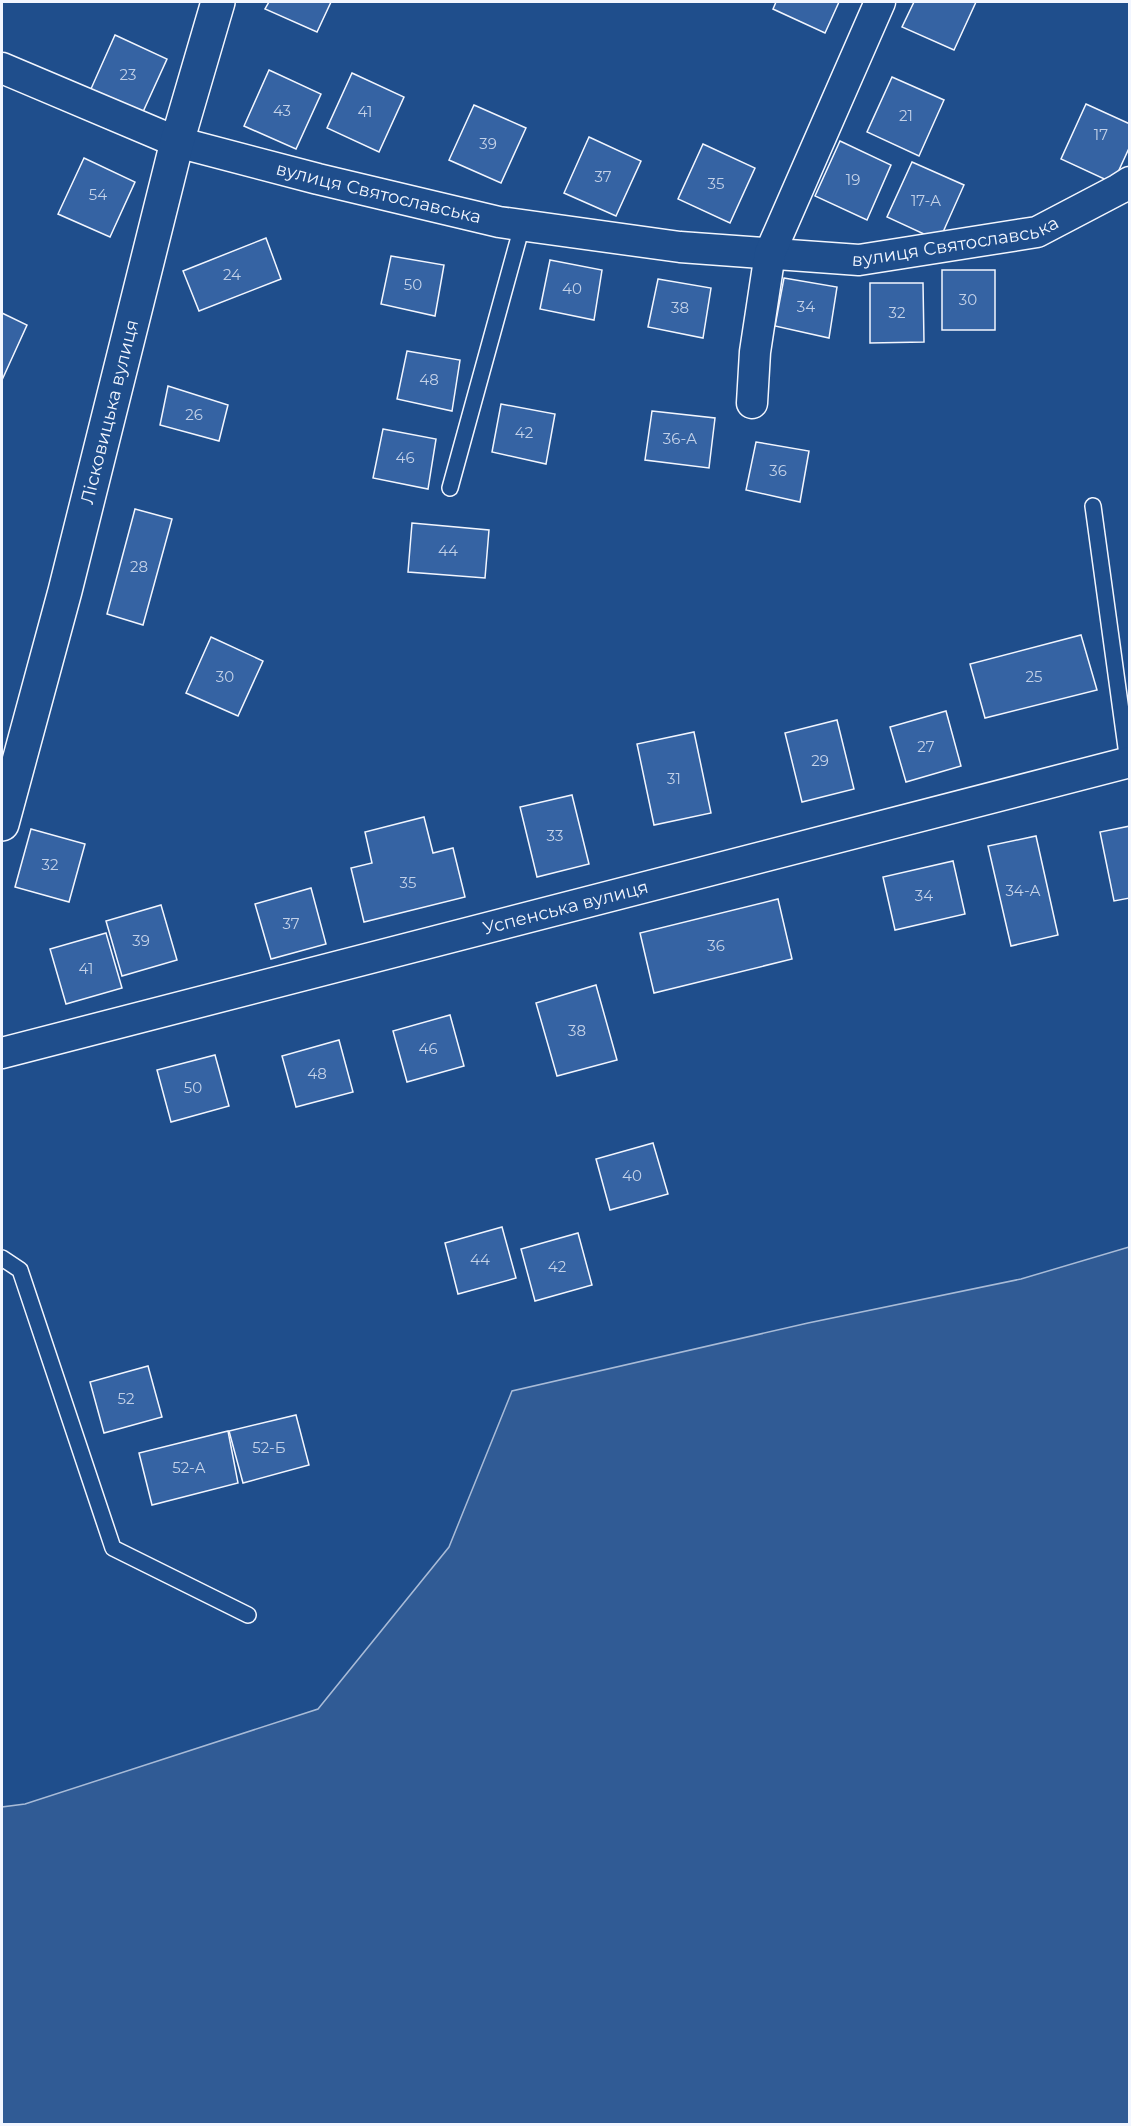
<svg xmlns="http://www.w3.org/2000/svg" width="1131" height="2126" font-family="Montserrat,sans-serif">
	<rect width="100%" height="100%" fill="#1f4e8c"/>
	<path fill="#305b95" stroke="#a8bbd7" stroke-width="1.5" d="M1129 1247V2124H2V1807L25 1804 318 1709 449 1547 512 1391 808 1323 1021 1279Z"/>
	<g fill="#3563a3" stroke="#f2f6ff" stroke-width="1.5">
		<path d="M269 2H331L317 32 265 9Z"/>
		<path d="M776 2H839L825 33 773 9Z"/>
		<path d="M914 2H976L954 50 902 27Z"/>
		<path d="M115 35 167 59 142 114 90 91Z"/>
		<path d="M269 70 321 94 296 149 244 126Z"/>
		<path d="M352 73 404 97 379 152 327 128Z"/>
		<path d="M892 77 944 100 919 156 867 132Z"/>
		<path d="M1086 104 1130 124V146L1113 183 1061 159Z"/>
		<path d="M474 105 526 128 501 183 449 160Z"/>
		<path d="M589 137 641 161 616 216 564 193Z"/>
		<path d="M840 141 891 165 867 220 815 196Z"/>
		<path d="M703 144 755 168 730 223 678 199Z"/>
		<path d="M84 158 135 182 110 237 58 214Z"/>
		<path d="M912 162 964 185 939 241 887 217Z"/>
		<path d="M266 238 281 279 199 311 183 271Z"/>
		<path d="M391 256 444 265 435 316 381 304Z"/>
		<path d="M550 260 602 270 594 320 540 309Z"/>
		<rect x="942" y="270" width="53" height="60"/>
		<path d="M784 278 837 287 829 338 775 326Z"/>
		<path d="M658 279 711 288 703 338 648 327Z"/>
		<path d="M870 283H923L924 342 870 343Z"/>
		<path d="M2 313 27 325 2 380Z"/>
		<path d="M407 351 460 360 452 411 397 399Z"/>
		<path d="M168 386 228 405 219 441 160 425Z"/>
		<path d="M501 404 555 414 546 464 492 452Z"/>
		<path d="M652 411 715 418 709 468 645 460Z"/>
		<path d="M383 429 436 439 428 489 373 478Z"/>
		<path d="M756 442 809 451 800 502 746 490Z"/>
		<path d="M135 509 172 519 143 625 107 614Z"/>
		<path d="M412 523 489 530 485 578 408 572Z"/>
		<path d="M1081 635 1097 690 985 718 970 664Z"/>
		<path d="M211 637 263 661 238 716 186 693Z"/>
		<path d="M946 711 961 766 906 782 890 727Z"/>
		<path d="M837 720 854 789 802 802 785 733Z"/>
		<path d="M694 732 711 813 654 825 637 744Z"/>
		<path d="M572 795 589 864 537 877 520 807Z"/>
		<path d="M424 817 433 853 453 848 465 897 364 922 351 868 372 863 365 832Z"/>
		<path d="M1130 826V898L1114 901 1100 832Z"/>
		<path d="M31 829 85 844 69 902 15 887Z"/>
		<path d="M1036 836 1058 935 1011 946 988 846Z"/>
		<path d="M953 861 965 914 895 930 883 877Z"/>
		<path d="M311 888 326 944 271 959 255 904Z"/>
		<path d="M778 899 792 959 654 993 640 933Z"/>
		<path d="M161 905 177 960 122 976 106 921Z"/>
		<path d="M106 933 122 988 66 1004 50 949Z"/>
		<path d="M596 985 617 1060 557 1076 536 1003Z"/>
		<path d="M450 1015 464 1066 407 1082 393 1031Z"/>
		<path d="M339 1040 353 1092 296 1107 282 1056Z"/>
		<path d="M215 1055 229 1106 171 1122 157 1070Z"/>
		<path d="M653 1143 668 1194 610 1210 596 1159Z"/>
		<path d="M502 1227 516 1278 458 1294 445 1243Z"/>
		<path d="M578 1233 592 1285 535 1301 521 1249Z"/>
		<path d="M148 1366 162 1417 104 1433 90 1382Z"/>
		<path d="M296 1415 309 1465 243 1483 229 1431Z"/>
		<path d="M228 1431 238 1483 152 1505 139 1453Z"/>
	</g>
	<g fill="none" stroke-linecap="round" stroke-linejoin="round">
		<g stroke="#f2f6ff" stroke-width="18">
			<g id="service">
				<path d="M450 488 522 226"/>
				<path d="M1093 506 1128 762"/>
				<path d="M2 1258 20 1270 113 1548 248 1615"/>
			</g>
		</g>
		<g stroke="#f2f6ff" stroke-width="33">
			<g id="minor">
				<path id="s1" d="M2 68 177 142 318 179 499 222 680 247 859 260 1037 232 1119 189 1130 182"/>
				<path d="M752 403 755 352 770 253 880 2"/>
				<path id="s2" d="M2 1053 1130 762"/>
			</g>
		</g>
		<g stroke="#f2f6ff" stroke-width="36">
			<g id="secondary">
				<path id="s3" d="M2 824 65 591 177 142 218 2"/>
			</g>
		</g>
		<use href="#service" stroke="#1f4e8c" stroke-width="15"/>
		<use href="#minor" stroke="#1f4e8c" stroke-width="30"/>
		<use href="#secondary" stroke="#1f4e8c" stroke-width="33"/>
	</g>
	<g text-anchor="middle" stroke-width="4.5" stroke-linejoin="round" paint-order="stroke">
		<g font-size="15" fill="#c3d1e8">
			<text x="128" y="80">23</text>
			<text x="282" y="116">43</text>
			<text x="365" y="117">41</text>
			<text x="906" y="121">21</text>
			<text x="1101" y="140">17</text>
			<text x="488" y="149">39</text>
			<text x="603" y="182">37</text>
			<text x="853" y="185">19</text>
			<text x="716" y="189">35</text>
			<text x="98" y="200">54</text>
			<text x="926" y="206">17-А</text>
			<text x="232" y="280">24</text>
			<text x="413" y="290">50</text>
			<text x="572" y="294">40</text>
			<text x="968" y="305">30</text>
			<text x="806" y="312">34</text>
			<text x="680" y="313">38</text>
			<text x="897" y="318">32</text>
			<text x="429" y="385">48</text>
			<text x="194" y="420">26</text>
			<text x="524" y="438">42</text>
			<text x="680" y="444">36-А</text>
			<text x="405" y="463">46</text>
			<text x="778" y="476">36</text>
			<text x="448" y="556">44</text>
			<text x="139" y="572">28</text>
			<text x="225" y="682">30</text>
			<text x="1034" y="682">25</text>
			<text x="926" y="752">27</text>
			<text x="820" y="766">29</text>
			<text x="674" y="784">31</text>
			<text x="555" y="841">33</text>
			<text x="50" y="870">32</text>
			<text x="408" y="888">35</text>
			<text x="1023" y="896">34-А</text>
			<text x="924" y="901">34</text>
			<text x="291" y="929">37</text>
			<text x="141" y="946">39</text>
			<text x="716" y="951">36</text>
			<text x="86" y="974">41</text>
			<text x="577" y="1036">38</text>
			<text x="428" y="1054">46</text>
			<text x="317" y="1079">48</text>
			<text x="193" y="1093">50</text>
			<text x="632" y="1181">40</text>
			<text x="480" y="1265">44</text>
			<text x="557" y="1272">42</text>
			<text x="126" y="1404">52</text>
			<text x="269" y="1453">52-Б</text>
			<text x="189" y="1473">52-А</text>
		</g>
		<g font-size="18" fill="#f2f6ff" stroke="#1f4e8c">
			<text dy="6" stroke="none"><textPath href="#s1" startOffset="398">вулиця Святославська</textPath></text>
			<text dy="6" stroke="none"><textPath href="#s1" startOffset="982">вулиця Святославська</textPath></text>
			<text dy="6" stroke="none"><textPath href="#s3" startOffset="426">Лісковицька вулиця</textPath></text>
			<text dy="6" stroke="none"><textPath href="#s2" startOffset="582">Успенська вулиця</textPath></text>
		</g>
	</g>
	<rect width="1131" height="2126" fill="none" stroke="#f2f6ff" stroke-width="6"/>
</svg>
